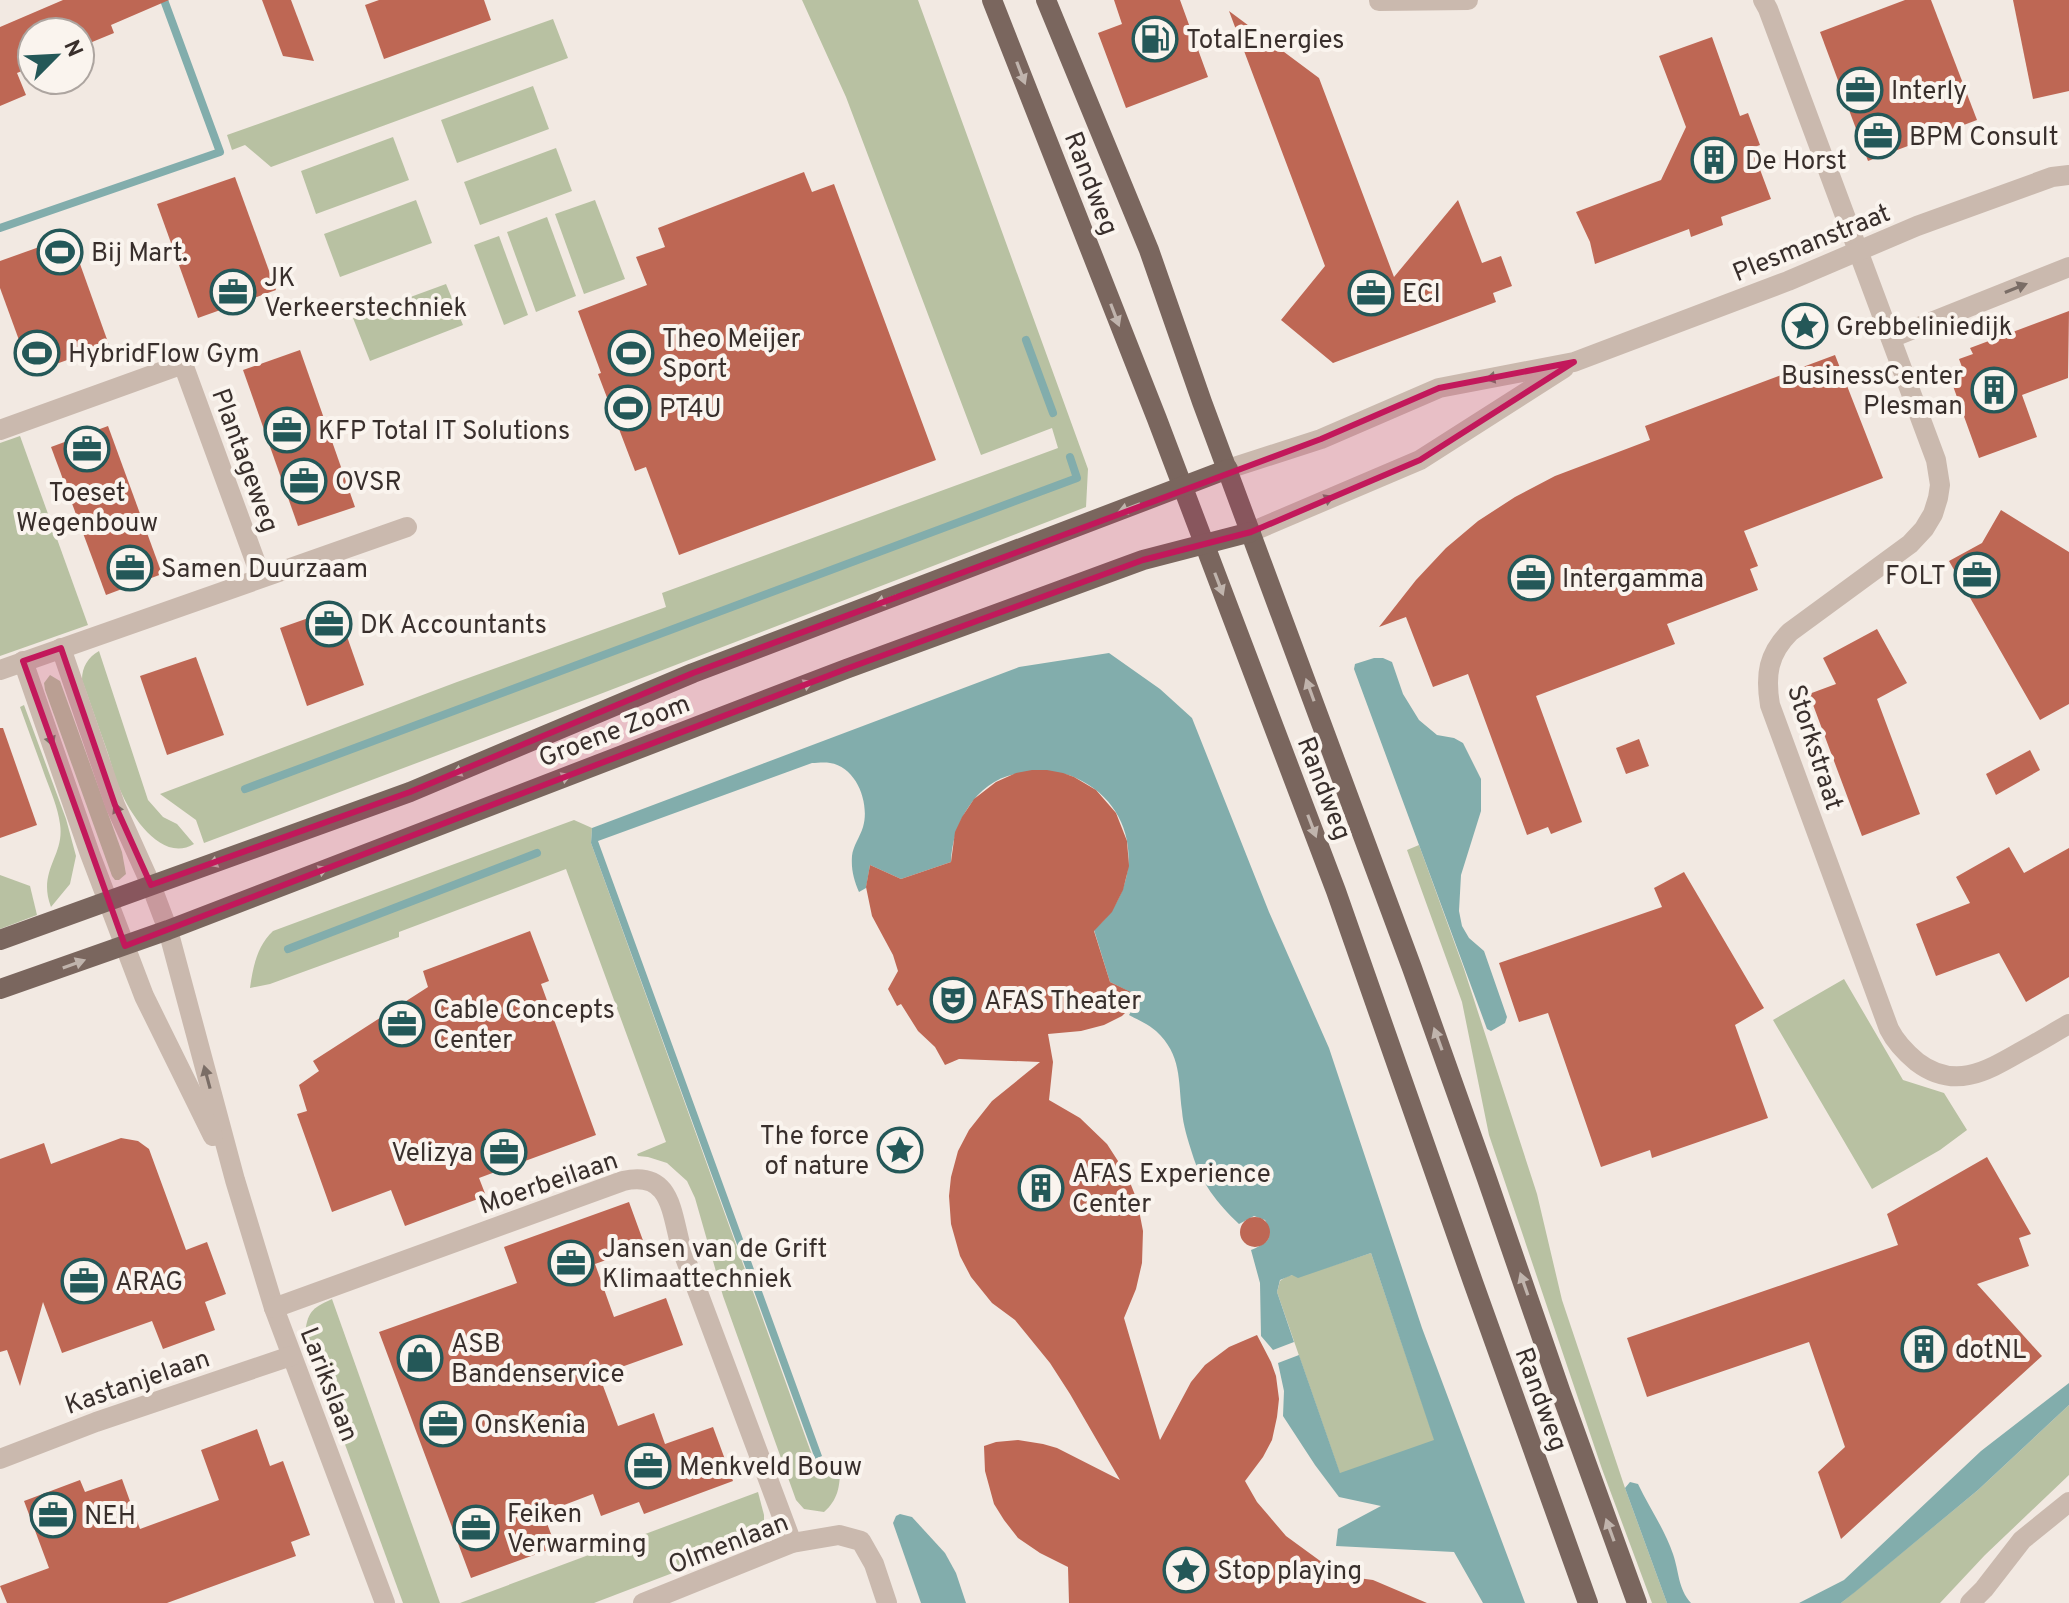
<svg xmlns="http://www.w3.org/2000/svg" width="2069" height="1603" font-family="Overpass,sans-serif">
	<rect width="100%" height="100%" fill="#f2e9e2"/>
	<g fill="#b8c1a2">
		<path d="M802 0H918L1088 469 1086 507 595 696 204 843 196 820 160 794 457 682 666 607 662 593 1058 448 1052 428 981 455 846 97Z"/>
		<path d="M553 19 568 58 271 167 245 145 232 150 227 135Z"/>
		<path d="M533 86 549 129 457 163 441 120Z"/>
		<path d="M393 137 409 180 316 214 301 171Z"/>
		<path d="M556 148 572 191 480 225 464 182Z"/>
		<path d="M416 200 432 243 340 277 324 234Z"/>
		<path d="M595 200 625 279 584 294 555 214Z"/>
		<path d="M547 217 576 296 536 312 507 232Z"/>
		<path d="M499 236 528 315 504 325 474 245Z"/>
		<path d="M446 284 463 325 370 361 353 318Z"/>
		<path d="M20 436 88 625 0 656V443Z"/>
		<path d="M99 651 148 800 163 817 177 824 194 844C162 863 132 817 121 792 114 777 111 761 105 745 97 723 90 702 82 680 82 667 88 657 99 651Z"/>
		<path d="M50 675 60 681 122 852 126 874 119 880H115L112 876 45 690 44 683Z"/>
		<path d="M24 705 66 819 76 856 70 884 51 907C37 870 65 856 60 824 58 808 51 792 45 776 37 753 28 730 20 707Z"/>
		<path d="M574 820 592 828 591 843 817 1469 826 1467 834 1461 840 1469C840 1486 838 1500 824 1512L804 1509 796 1500 723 1296 695 1198 687 1181 667 1163 648 1157 638 1156 637 1154 666 1142 566 869 399 932V937L270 984 250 988C253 967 257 946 273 931Z"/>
		<path d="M1419 845 1464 969 1537 1194 1562 1300 1625 1488 1667 1603H1652L1602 1469 1489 1135 1462 1002 1407 850Z"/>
		<path d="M0 875 30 886 37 915 0 929Z"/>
		<path d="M1844 979 1903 1080 1944 1093 1967 1130 1940 1150 1872 1189 1773 1020Z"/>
		<path d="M1371 1253 1435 1441 1340 1474 1277 1292 1280 1281C1285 1277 1293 1272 1298 1277Z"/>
		<path d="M332 1299 440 1603H403L305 1335C307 1312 312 1308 332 1299Z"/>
		<path d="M2069 1405V1475L1985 1555 1940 1603H1841L1978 1490Z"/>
		<path d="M758 1492 764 1515V1533L746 1545 594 1603H460Z"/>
	</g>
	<g fill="#82adac">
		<path d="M1109 653 1160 689 1192 718 1269 912 1329 1048 1422 1328 1525 1603H1483L1454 1552 1336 1546 1338 1529 1381 1506 1339 1497 1315 1465 1283 1416 1284 1391 1278 1363 1299 1355 1340 1473 1434 1440 1371 1253 1298 1278 1292 1275 1280 1280 1277 1292 1294 1342 1273 1350 1261 1336 1260 1283 1251 1250C1269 1242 1274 1239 1265 1220L1254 1216 1239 1224C1217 1203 1201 1183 1192 1153 1188 1140 1183 1125 1182 1111 1178 1080 1182 1055 1156 1031 1148 1024 1138 1020 1129 1015L1140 997 1110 982 1094 930C1145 886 1140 807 1076 778 1064 772 1052 773 1040 773 1032 773 1023 772 1015 774 975 782 952 825 951 862L901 879 870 865 866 888 859 892C854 880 851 870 852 856 853 846 860 837 863 827 870 804 857 767 830 763 824 762 817 763 812 763L598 841 822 1456 815 1459 591 843 592 828 1019 667Z"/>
		<path d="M1374 658H1383L1392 662 1403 694 1419 720 1437 735 1454 738 1463 743 1481 779V811L1461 875 1459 911 1462 926 1469 938 1484 951 1507 1017 1505 1023 1491 1031 1487 1029 1354 669 1355 664Z"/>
		<path d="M2069 1383V1405L1978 1490 1855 1592 1841 1603H1799L1844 1580 1981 1451Z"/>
		<path d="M1630 1482 1638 1484C1649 1507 1665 1530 1673 1554 1679 1571 1678 1589 1691 1603H1667L1625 1488Z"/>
		<path d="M900 1514 912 1517 945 1553 956 1573 966 1603H921L893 1523 896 1516Z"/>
	</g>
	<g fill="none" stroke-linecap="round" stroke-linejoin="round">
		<g stroke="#82adac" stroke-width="8">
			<path d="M0 228 220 152 164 0"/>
			<path d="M1026 340 1053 413"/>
			<path d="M245 789 1077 478 1070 457"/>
			<path d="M288 949 537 853"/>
		</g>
	</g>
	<g fill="#be6754">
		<path d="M63 0H169L111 25 114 33 80 47V32H32V67L17 73 26 95 0 106V27Z"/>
		<path d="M262 0H291L314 61 283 56Z"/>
		<path d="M379 0H484L491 20 384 59 365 5Z"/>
		<path d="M1114 0H1180L1208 77 1126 108 1098 33 1122 24Z"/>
		<path d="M1905 0H1931L1977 120 1868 161 1820 32Z"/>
		<path d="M2013 0H2069V91L2033 99Z"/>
		<path d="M1229 11 1319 78 1394 277 1458 200 1482 263 1501 256 1512 286 1493 293 1496 302 1333 363 1281 320 1325 266Z"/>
		<path d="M1712 37 1740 116 1748 113 1760 145 1752 148 1771 199 1721 217 1723 225 1691 237 1689 229 1595 264 1590 242 1576 212 1661 180 1686 127 1659 56Z"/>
		<path d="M804 172 812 192 834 184 936 460 679 555 646 467 635 471 598 374 601 373 578 311 647 285 636 257 665 247 658 228Z"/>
		<path d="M235 177 276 290 198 318 157 204Z"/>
		<path d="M70 236 109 345 31 373 0 288V261Z"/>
		<path d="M2069 311 2068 378 2022 395 2037 437 1979 458 1953 386 1959 384 1954 370 1962 367 1959 359 1973 354 1970 348Z"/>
		<path d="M300 350 355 507 298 526 243 370Z"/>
		<path d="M1835 355 1883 478 1744 531 1758 566 1750 569 1758 590 1667 624 1675 644 1536 696 1582 822 1551 834 1548 827 1527 835 1468 674 1433 687 1406 617 1379 627 1416 580 1446 548 1478 521 1515 497 1555 476 1650 440 1645 426Z"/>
		<path d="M108 426 162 574 106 595 51 447Z"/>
		<path d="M2001 510 2069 552V704L2040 720 1949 561 1982 543Z"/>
		<path d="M337 608 364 685 307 706 280 628Z"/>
		<path d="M1877 629 1907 683 1877 699 1920 814 1862 836 1809 694 1836 684 1823 658Z"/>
		<path d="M196 657 224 735 167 755 140 676Z"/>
		<path d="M0 728H3L37 825 0 838Z"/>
		<path d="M1639 739 1649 766 1626 774 1616 748Z"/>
		<path d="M2030 750 2040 770 1996 795 1986 774Z"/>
		<path d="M1032 770H1047L1063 773 1074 777 1096 790 1116 813 1127 841 1129 866 1123 890 1112 912 1094 931 1110 982 1141 997 1122 1016 1104 1025 1081 1031 1048 1034 1053 1062 1049 1100 1080 1118 1107 1144 1127 1175 1137 1200 1143 1231 1142 1263 1136 1289 1124 1318 1160 1440 1191 1382 1205 1365 1229 1347 1257 1335 1271 1362 1276 1376 1279 1399 1277 1417 1272 1440 1263 1457 1245 1481 1257 1502 1286 1536 1323 1563 1358 1578 1373 1580 1427 1603H1069L1068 1567 1040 1553 1018 1538 1004 1520 994 1504 985 1471 984 1446 996 1442 1018 1440 1043 1444 1057 1448 1120 1480 1070 1394 1050 1363 1015 1320 992 1303 971 1277 960 1256 951 1224 949 1196 951 1177 958 1151 969 1130 992 1101 1040 1062 959 1059 945 1065 935 1047 918 1031 901 1004 897 1006 888 989 898 971 893 955 872 916 866 887 870 865 901 879 951 862 955 832 962 817 974 799 996 782 1016 773Z"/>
		<path d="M2009 847 2024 873 2069 848V977L2026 1002 1999 953 1936 976 1916 924 1970 903 1956 877Z"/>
		<path d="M1684 872 1764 1008 1735 1025 1768 1118 1652 1158 1650 1150 1601 1167 1548 1013 1519 1022 1499 963 1662 907 1654 888Z"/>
		<path d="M530 931 549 981 541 984 596 1135 479 1178 486 1196 405 1226 391 1190 332 1212 297 1114 307 1111 299 1085 319 1071 313 1061 428 987 423 971Z"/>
		<path d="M121 1138 138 1141 149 1149 186 1250 207 1242 226 1294 205 1302 215 1330 163 1349 152 1321 62 1353 43 1302 20 1386 7 1350 0 1352V1159L44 1143 51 1164Z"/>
		<path d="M1987 1157 2031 1234 2019 1238 2029 1266 1977 1284 2042 1356 1841 1539 1818 1472 1845 1447 1809 1342 1647 1397 1627 1338 1898 1245 1887 1214Z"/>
		<path d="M629 1202 645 1246 595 1264 614 1317 666 1298 683 1345 599 1375 618 1426 654 1413 665 1444 713 1427 733 1481 644 1514 639 1502 601 1516 593 1494 543 1513 556 1547 471 1578 379 1332 517 1283 504 1247Z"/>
		<circle cx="1255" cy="1232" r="15"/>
		<path d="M257 1429 270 1466 283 1461 310 1535 291 1542 296 1556 167 1603H7L0 1586 49 1568 24 1501 80 1480 85 1492 122 1479 140 1529 219 1500 201 1450Z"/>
	</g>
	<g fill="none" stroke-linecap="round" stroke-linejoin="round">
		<g stroke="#cab9ae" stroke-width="20">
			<path d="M1763 0 1768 9 1936 460 1940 485 1938 498 1933 514 1924 529 1910 544 1790 632C1768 654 1765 675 1770 705L1889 1029C1896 1043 1905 1052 1917 1062 1954 1090 1985 1072 2020 1052 2037 1043 2053 1033 2069 1024"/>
			<path d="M1379 1 1468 0"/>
			<path d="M1891 338 2069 267"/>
			<path d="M0 430 183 364 261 577"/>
			<path d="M1228 469 1321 439 1439 388 1574 362 1788 281 1917 226 2052 177 2069 175"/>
			<path d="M1251 532 1420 460 1564 368"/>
			<path d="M61 648 115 805 151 885 168 930 235 1180 274 1308 385 1603"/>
			<path d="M23 661 90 854 144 996 213 1136"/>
			<path d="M0 670 407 527"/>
			<path d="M274 1308 623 1181C671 1170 671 1211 681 1247L792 1543"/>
			<path d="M0 1459 96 1422 291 1356"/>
			<path d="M643 1603 792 1543 839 1535 861 1541 874 1564 887 1603"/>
			<path d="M1970 1603 1984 1589 2022 1540 2069 1502"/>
		</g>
		<g stroke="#7a665e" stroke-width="20">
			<path d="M992 0 1157 419 1336 891 1473 1282 1588 1603"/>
			<path d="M1046 0 1149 250 1202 402 1412 968 1487 1179 1561 1393 1637 1603"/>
			<path d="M0 940 410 792 693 673 1228 469"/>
			<path d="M0 989 168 930 846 669 1113 571 1143 560 1251 532"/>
		</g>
	</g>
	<defs><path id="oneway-solid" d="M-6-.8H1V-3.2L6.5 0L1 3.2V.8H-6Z" transform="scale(2)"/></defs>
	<g fill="#c0b4ad">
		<use href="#oneway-solid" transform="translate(1021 73) rotate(69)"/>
		<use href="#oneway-solid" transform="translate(1115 315) rotate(69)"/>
		<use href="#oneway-solid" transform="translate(1129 508) rotate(159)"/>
		<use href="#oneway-solid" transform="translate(1219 584) rotate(69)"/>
		<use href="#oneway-solid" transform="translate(886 600) rotate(159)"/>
		<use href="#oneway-solid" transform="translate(802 686) rotate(-21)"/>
		<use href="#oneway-solid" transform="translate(1310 690) rotate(-110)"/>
		<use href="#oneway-solid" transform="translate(463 770) rotate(158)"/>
		<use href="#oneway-solid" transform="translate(560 779) rotate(-21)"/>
		<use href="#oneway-solid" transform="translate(1312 826) rotate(69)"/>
		<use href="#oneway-solid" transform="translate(219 861) rotate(160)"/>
		<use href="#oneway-solid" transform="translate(317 872) rotate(-21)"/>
		<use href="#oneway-solid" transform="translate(74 964) rotate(-20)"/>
		<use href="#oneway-solid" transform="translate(1438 1039) rotate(-110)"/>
		<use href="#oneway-solid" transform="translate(1524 1284) rotate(-109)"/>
		<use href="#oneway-solid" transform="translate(1610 1530) rotate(-110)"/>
	</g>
	<g fill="#7a6d66">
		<use href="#oneway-solid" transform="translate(2016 288) rotate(-22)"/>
		<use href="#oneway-solid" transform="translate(1497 377) rotate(169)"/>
		<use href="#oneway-solid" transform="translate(1323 501) rotate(-23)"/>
		<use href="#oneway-solid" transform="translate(49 735) rotate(70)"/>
		<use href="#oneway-solid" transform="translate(119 814) rotate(-114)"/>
		<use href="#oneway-solid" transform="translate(207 1077) rotate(-105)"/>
	</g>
	<path fill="#c2185b" fill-opacity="0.2" stroke="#c2185b" stroke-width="6" stroke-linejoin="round" d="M1574 362 1420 460 1251 532 1143 560 846 669 125 946 23 661 61 648 115 805 151 885 410 792 693 673 1321 439 1439 388Z"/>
	<defs>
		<g id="fuel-ring" transform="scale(2.3)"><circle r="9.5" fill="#faf4ee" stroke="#245858" stroke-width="1.5"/><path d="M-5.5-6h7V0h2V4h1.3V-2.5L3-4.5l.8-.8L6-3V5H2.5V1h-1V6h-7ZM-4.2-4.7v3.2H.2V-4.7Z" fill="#245858"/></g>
		<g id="office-ring" transform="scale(2.3)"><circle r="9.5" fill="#faf4ee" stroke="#245858" stroke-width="1.5"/><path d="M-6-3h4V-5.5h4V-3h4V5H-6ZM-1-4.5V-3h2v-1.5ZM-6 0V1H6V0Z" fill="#245858"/></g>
		<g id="building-ring" transform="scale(2.3)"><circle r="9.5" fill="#faf4ee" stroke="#245858" stroke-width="1.5"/><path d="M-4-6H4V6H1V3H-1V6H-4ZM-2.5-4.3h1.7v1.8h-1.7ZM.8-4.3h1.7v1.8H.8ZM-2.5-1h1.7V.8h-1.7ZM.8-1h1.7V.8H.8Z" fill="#245858"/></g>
		<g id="stadium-ring" transform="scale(2.3)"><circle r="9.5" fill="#faf4ee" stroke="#245858" stroke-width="1.5"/><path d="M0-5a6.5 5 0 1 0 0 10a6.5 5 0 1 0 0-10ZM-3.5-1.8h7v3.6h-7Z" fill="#245858"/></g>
		<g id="sight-ring" transform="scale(2.3)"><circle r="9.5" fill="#faf4ee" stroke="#245858" stroke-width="1.5"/><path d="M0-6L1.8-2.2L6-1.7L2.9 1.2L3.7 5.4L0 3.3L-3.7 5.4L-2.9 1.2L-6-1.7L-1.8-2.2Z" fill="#245858"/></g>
		<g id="theatre-ring" transform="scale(2.3)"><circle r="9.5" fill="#faf4ee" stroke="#245858" stroke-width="1.5"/><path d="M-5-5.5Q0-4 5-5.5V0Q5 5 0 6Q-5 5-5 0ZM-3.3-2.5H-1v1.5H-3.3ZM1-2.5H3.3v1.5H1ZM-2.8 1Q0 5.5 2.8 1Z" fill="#245858"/></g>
		<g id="shop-ring" transform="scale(2.3)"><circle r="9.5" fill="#faf4ee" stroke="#245858" stroke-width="1.5"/><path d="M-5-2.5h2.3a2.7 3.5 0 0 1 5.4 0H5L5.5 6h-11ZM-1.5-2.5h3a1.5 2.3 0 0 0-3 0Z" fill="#245858"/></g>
	</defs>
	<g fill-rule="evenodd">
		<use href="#fuel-ring" x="1155" y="39"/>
		<use href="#office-ring" x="1860" y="90"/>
		<use href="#office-ring" x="1878" y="136"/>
		<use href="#building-ring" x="1714" y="160"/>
		<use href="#stadium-ring" x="60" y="252"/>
		<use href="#office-ring" x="233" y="292"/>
		<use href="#office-ring" x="1371" y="293"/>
		<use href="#sight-ring" x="1805" y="326"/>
		<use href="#stadium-ring" x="37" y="353"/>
		<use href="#stadium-ring" x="631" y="353"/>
		<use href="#building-ring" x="1994" y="390"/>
		<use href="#stadium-ring" x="628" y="408"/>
		<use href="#office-ring" x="287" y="430"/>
		<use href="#office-ring" x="87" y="449"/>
		<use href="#office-ring" x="304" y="481"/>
		<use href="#office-ring" x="130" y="568"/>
		<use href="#office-ring" x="1977" y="575"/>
		<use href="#office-ring" x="1531" y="578"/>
		<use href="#office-ring" x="329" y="624"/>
		<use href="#theatre-ring" x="953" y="1000"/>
		<use href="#office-ring" x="402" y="1024"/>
		<use href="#sight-ring" x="900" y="1150"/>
		<use href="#office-ring" x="504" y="1152"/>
		<use href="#building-ring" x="1041" y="1188"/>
		<use href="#office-ring" x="571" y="1263"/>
		<use href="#office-ring" x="84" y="1281"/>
		<use href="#building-ring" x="1924" y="1349"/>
		<use href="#shop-ring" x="420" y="1358"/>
		<use href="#office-ring" x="443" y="1424"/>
		<use href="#office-ring" x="648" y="1466"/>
		<use href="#office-ring" x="53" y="1515"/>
		<use href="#office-ring" x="476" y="1528"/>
		<use href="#sight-ring" x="1186" y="1570"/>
	</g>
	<g text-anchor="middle" stroke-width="8" stroke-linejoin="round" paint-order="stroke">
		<g font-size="26" fill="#392f2c" stroke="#faf4ee" text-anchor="start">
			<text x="1186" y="48">TotalEnergies</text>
			<text x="1891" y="99">Interly</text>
			<text x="1909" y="145">BPM Consult</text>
			<text x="1745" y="169">De Horst</text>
			<text x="91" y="261">Bij Mart.</text>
			<text x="264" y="286">JK<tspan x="264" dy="30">Verkeerstechniek</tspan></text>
			<text x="1402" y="302">ECI</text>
			<text x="1836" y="335">Grebbeliniedijk</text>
			<text x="662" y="347">Theo Meijer<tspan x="662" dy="30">Sport</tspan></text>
			<text x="68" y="362">HybridFlow Gym</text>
			<text x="1963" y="384" text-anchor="end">BusinessCenter<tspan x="1963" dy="30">Plesman</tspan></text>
			<text x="659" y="417">PT4U</text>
			<text x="318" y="439">KFP Total IT Solutions</text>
			<text x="335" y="490">OVSR</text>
			<text x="87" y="501" text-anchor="middle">Toeset<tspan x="87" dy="30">Wegenbouw</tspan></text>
			<text x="161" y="577">Samen Duurzaam</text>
			<text x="1946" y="584" text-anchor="end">FOLT</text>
			<text x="1562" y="587">Intergamma</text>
			<text x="360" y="633">DK Accountants</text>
			<text x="984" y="1009">AFAS Theater</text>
			<text x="433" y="1018">Cable Concepts<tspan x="433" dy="30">Center</tspan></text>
			<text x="869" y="1144" text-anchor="end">The force<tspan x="869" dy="30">of nature</tspan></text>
			<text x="473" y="1161" text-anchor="end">Velizya</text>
			<text x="1072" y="1182">AFAS Experience<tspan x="1072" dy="30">Center</tspan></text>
			<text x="602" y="1257">Jansen van de Grift<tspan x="602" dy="30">Klimaattechniek</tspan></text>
			<text x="115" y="1290">ARAG</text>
			<text x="451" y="1352">ASB<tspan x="451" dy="30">Bandenservice</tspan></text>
			<text x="1955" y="1358">dotNL</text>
			<text x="474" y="1433">OnsKenia</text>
			<text x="679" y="1475">Menkveld Bouw</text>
			<text x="507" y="1522">Feiken<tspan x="507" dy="30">Verwarming</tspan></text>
			<text x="84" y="1524">NEH</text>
			<text x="1217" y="1579">Stop playing</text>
		</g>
		<g font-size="26" fill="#392f2c" stroke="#faf4ee">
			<text transform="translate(1092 183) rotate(69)" y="9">Randweg</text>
			<text transform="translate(1811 242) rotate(-22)" y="9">Plesmanstraat</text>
			<text transform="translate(246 460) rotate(70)" y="9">Plantageweg</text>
			<text transform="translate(614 730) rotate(-21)" y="9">Groene Zoom</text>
			<text transform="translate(1816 747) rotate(72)" y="9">Storkstraat</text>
			<text transform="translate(1325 788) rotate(69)" y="9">Randweg</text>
			<text transform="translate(548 1182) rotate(-19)" y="9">Moerbeilaan</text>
			<text transform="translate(137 1381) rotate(-19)" y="9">Kastanjelaan</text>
			<text transform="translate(330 1384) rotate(69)" y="9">Larikslaan</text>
			<text transform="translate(1542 1399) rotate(70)" y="9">Randweg</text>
			<text transform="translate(728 1543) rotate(-21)" y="9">Olmenlaan</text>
		</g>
	</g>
	<g transform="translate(56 56) rotate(66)"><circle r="38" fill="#faf4ee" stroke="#ada5a0" stroke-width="2"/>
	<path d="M0-6L14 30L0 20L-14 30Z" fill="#245858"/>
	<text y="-12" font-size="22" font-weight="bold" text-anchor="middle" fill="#392f2c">N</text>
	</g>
</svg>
